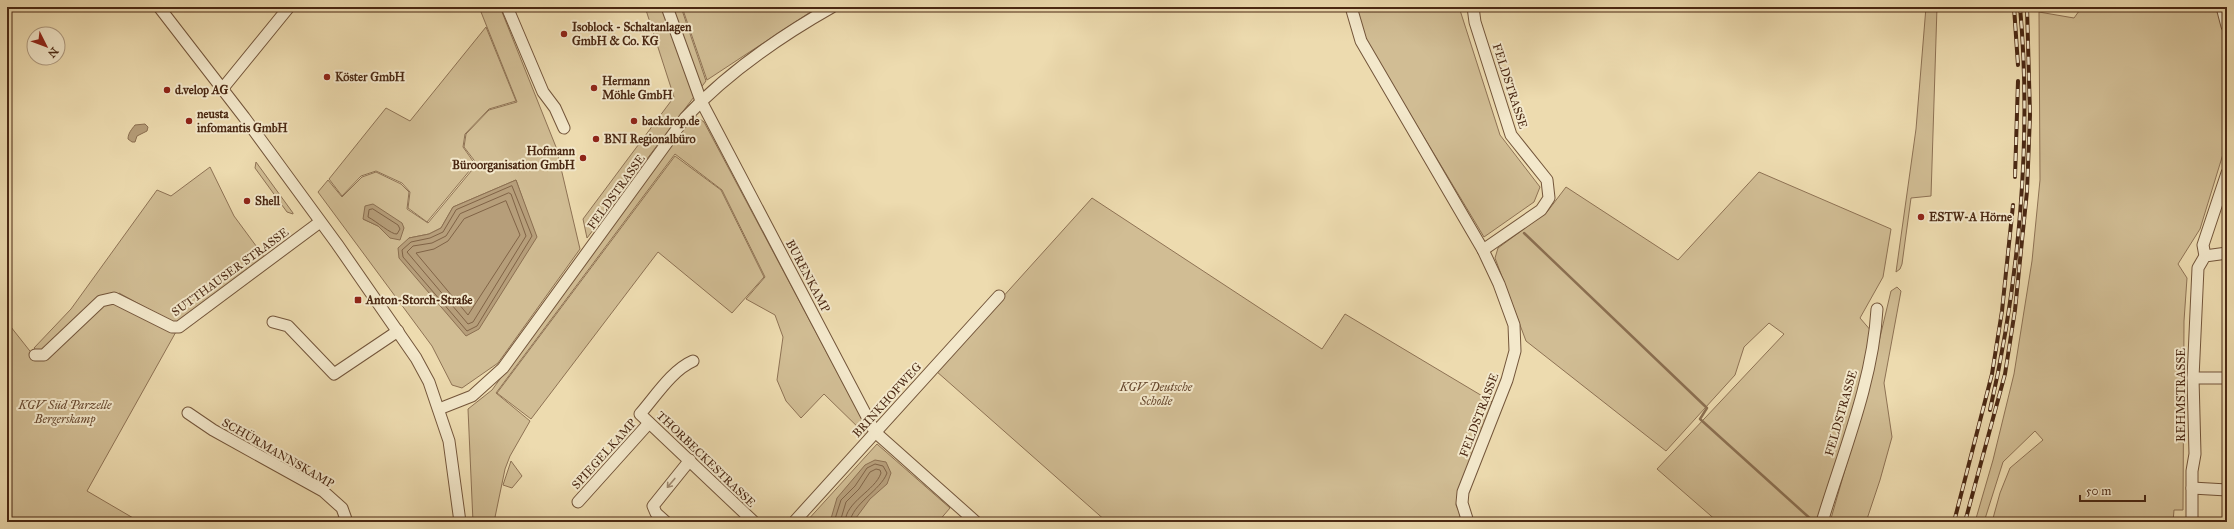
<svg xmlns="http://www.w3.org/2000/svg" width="2234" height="529" font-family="'IM FELL Great Primer',serif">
	<rect width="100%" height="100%" fill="#eddbaf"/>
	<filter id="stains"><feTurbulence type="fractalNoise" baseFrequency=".005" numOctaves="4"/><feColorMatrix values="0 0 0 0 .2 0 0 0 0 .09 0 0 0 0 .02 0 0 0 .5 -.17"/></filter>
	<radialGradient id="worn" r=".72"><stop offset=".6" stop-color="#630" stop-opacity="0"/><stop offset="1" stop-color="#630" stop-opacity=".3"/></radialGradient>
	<g fill="#d1bd94" stroke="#8e7254" fill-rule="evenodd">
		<path d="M479 7H500L556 147 580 249 498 363 462 388 452 385 432 346 318 192 328 180 342 197 362 177 376 172 401 184 409 192 407 209 428 223 477 164 464 147 466 134 489 110 517 102ZM516 180 536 237 409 238 429 234 441 228 453 207ZM363 219 404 228 390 238 378 226Z"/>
		<path d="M645 7H681L706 81 587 238 583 219 674 97Z"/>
		<path d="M682 7H818L707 80Z"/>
		<path d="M1355 7H1459L1500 135 1540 187 1534 202 1484 237 1365 39Z"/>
		<path d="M1926 7H1937L1931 196 1911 198 1902 264 1900 269 1896 272 1916 129Z"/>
		<path d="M2082 7H2217L2227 48V141L2200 229 2178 264 2187 278 2184 321 2183 510H2174L2173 522H1992L2000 493 2010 468 2043 440 2035 431 2003 462 1984 522H1975L1993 460 2014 374 2032 261 2040 180 2039 12 2074 18Z"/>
		<path d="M486 27 516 101 489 109 465 134 463 147 475 164 427 222 408 208 410 192 402 183 376 171 361 176 342 196 329 179 386 108 410 121Z"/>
		<path d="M697 117 704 122 869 432 866 435 824 394 801 418 786 401 777 380 783 337 775 315 746 299 765 277 722 190 675 154 496 393 530 421 510 456 505 469 494 522H473L468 409 492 390 689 120Z"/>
		<path d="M675 156 721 190 764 277 732 313 658 252 531 419 497 393Z"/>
		<path d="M256 162 293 213V214L287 212 255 168Z"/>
		<path d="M210 167 234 216 265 258 176 324 119 293 115 298 177 330 87 491 140 522H7V322L37 360 43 356 34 348 71 309 157 190 171 196Z"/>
		<path d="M1759 172 1891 229 1883 277 1860 318 1872 332 1857 397 1819 519 1809 522H1718L1657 469 1784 334 1769 323 1744 347 1735 375 1666 451 1526 341 1495 258 1498 248 1547 212 1566 187 1678 260Z"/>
		<path d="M1092 198 1322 349 1345 314 1494 403 1458 496 1456 505 1464 522H1107L936 371Z"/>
		<path d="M1897 287 1901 291 1884 383 1892 437 1880 480 1866 522H1830L1865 400 1891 291Z"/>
		<path d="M877 444 950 508 938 522H806Z"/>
		<path d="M511 461 522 476 512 488 503 485Z"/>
	</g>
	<g fill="#b69e7a" stroke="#8b6f51">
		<path d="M145 124 148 127 147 131 137 136 135 142H132L128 139C128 133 132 129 135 125Z"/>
		<path d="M516 180 537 237 479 329 466 336 399 258 398 248 409 238 429 234 441 228 453 207Z"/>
		<path d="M373 204 402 223 404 228 400 240 390 238 378 226 363 219 365 206Z"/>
		<path d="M875 460 886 462 891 473 887 484 870 499 853 522H830L837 498 865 465Z"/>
	</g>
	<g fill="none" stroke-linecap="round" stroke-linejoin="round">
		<g stroke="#806346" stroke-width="1">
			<path d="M512 186 532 236 477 326 467 331 403 257 402 250 411 242 430 238 443 232 456 210Z"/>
			<path d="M509 193 511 194 526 236 473 322 468 324 407 252 413 246 432 243 446 236 460 214Z"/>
			<path d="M506 201 520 235 468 315 416 253 434 249 448 241 464 219Z"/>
			<path d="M373 209 398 225 400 229 397 234C392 235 376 221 368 217L369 210Z"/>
			<path d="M834 522 841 500 855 486 867 468 875 464 883 466 887 473C881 490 852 504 850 522"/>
			<path d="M840 522 846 502 859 489 870 472 876 469 880 470 881 473C875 491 846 501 845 522"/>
		</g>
		<path stroke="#8b6f51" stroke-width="2.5" d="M1524 233 1707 408 1700 419 1814 522"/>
		<g stroke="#73553a" stroke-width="13">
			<g id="minor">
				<path d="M159 7 244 117 337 244 416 358 429 382 449 441 460 522"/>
				<path d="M507 7 543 92 555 108 564 128"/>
				<path d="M667 7 701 101 875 432 976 522"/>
				<path d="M1351 7 1361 41 1483 250 1499 284 1514 325 1515 351 1507 380 1463 492 1462 503 1468 522"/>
				<path d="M1473 7 1475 22 1511 135 1547 180 1549 198 1541 210 1483 250"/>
				<path d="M2222 7 2227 26"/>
				<path d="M223 88 289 7"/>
				<path d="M2205 256 2203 245 2227 173"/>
				<path d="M273 322 288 326 334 374 398 331"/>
				<path d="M35 355H44L101 301 114 298 172 327H179L320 222"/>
				<path d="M693 361C672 370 655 397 640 414L754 522"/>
				<path d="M2193 378H2227"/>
				<path d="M439 409 472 396 503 368 685 118C727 73 779 37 832 7"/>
				<path d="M188 413 213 430 323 491 342 508 347 522"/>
				<path d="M2192 488 2227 490"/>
				<path d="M578 502 649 423"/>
				<path d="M666 522 656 513 653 506 690 460"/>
				<path d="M794 522 999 296"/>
				<path d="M1822 522C1843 453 1873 381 1877 309"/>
				<path d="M2192 522V471L2195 454 2193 378 2198 268 2205 256 2227 253"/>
			</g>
		</g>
		<use href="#minor" stroke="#f3e8cb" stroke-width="11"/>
		<g stroke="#4a2813" stroke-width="4">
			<g id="rail">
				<path d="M2014 7 2018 65"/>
				<path d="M2015 177 2018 81"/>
				<path d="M1990 410C2019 283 2032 138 2020 7"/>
				<path d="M1954 522 1992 374 2002 311 2013 205"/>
				<path d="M1965 522 2005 374 2015 310 2027 191 2030 115 2027 7"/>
			</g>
		</g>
		<use href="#rail" stroke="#f3e8cb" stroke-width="2.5" stroke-dasharray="8" stroke-linecap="butt"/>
	</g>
	<defs><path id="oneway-shaft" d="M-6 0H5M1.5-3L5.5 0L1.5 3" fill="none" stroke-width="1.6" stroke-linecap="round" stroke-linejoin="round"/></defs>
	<use stroke="#9e886f" href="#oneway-shaft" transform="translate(671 483) rotate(130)"/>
	<g fill="#8f2418" stroke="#f3e8cb" stroke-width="1.5">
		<circle cx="564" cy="34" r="4"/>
		<circle cx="327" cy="77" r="4"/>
		<circle cx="594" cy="88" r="4"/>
		<circle cx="167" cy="90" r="4"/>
		<circle cx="189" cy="121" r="4"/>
		<circle cx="634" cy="121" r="4"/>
		<circle cx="596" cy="139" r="4"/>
		<circle cx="583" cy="158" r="4"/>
		<circle cx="247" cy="201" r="4"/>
		<circle cx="1921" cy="217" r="4"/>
		<rect x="354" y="296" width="8" height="8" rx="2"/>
	</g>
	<g text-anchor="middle" stroke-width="4" stroke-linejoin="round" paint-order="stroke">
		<g font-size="12" font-weight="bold" fill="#4a2813" stroke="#f3e8cb" text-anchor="start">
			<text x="572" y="31">Isoblock - Schaltanlagen<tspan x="572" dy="14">GmbH &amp; Co. KG</tspan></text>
			<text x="335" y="81">Köster GmbH</text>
			<text x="602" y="85">Hermann<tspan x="602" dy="14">Möhle GmbH</tspan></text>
			<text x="175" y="94">d.velop AG</text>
			<text x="197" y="118">neusta<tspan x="197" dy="14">infomantis GmbH</tspan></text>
			<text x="642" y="125">backdrop.de</text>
			<text x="604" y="143">BNI Regionalbüro</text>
			<text x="575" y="155" text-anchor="end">Hofmann<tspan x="575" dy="14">Büroorganisation GmbH</tspan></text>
			<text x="255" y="205">Shell</text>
			<text x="1929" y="221">ESTW-A Hörne</text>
			<text x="366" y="304">Anton-Storch-Straße</text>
		</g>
		<g font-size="12" fill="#4a2813" stroke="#f3e8cb">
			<text transform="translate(1510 86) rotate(72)" y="4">FELDSTRASSE</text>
			<text transform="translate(616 192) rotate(-54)" y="4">FELDSTRASSE</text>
			<text transform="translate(230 272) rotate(-36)" y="4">SUTTHAUSER STRASSE</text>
			<text transform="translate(808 276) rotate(62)" y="4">BURENKAMP</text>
			<text transform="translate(2181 395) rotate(-90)" y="4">REHMSTRASSE</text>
			<text transform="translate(887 400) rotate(-48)" y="4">BRINKHOFWEG</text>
			<text transform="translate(1841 413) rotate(-74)" y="4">FELDSTRASSE</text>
			<text transform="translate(1479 415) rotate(-69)" y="4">FELDSTRASSE</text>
			<text transform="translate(278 453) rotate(30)" y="4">SCHÜRMANNSKAMP</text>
			<text transform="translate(604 454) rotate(-48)" y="4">SPIEGELKAMP</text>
			<text transform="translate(706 459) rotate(44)" y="4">THORBECKESTRASSE</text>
		</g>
		<g font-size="12" font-style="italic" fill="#65462d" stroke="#f3e8cb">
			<text x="1156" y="391">KGV Deutsche<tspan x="1156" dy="14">Scholle</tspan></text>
			<text x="65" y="409">KGV Süd Parzelle<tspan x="65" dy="14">Bergerskamp</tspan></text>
		</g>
	</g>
	<rect width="2234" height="529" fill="none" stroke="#eddbaf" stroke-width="24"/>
	<rect x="8" y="8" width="2218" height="513" fill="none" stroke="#4a2813" stroke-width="2"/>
	<rect x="12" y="12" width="2210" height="505" fill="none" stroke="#4a2813"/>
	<g transform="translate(46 46) rotate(132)"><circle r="19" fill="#f3e8cb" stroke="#af9b81"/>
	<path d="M0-3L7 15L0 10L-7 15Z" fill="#8f2418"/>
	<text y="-6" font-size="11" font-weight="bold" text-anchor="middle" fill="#4a2813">N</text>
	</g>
	<path d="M2080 495v6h65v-6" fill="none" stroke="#4a2813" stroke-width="2"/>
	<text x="2086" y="495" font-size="12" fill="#4a2813" stroke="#f3e8cb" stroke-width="3" paint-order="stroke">50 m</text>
	<rect width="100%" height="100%" filter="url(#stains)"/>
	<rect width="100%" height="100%" fill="url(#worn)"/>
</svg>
